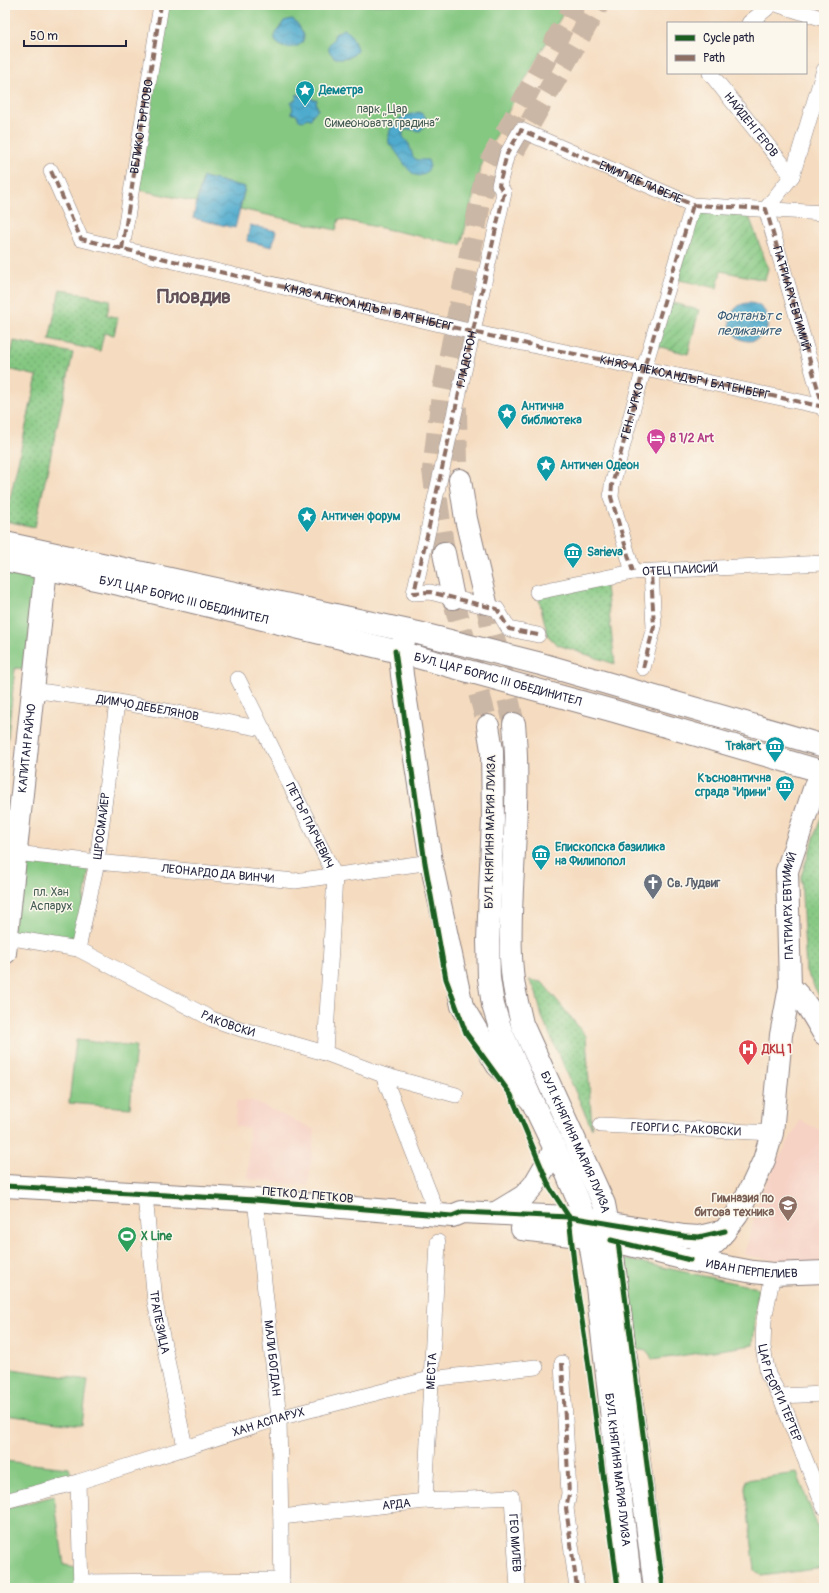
<svg xmlns="http://www.w3.org/2000/svg" width="829" height="1593" font-family="Pangolin,sans-serif">
	<defs>
		<pattern id="grass-dots" width="8" height="8" patternUnits="userSpaceOnUse"><rect width="8" height="8" fill="#85c882"/><path d="M2 2h.1M6 6h.1" fill="none" stroke="#6ca26c" stroke-width="1.8" stroke-linecap="round"/></pattern>
		<pattern id="garden-furrows" width="10" height="10" patternUnits="userSpaceOnUse"><rect width="10" height="10" fill="#85c882"/><path d="M-1 1l2-2M0 10L10 0M9 11l2-2" fill="none" stroke="#6ca26c"/></pattern>
		<pattern id="water-waves" width="16" height="10" patternUnits="userSpaceOnUse"><rect width="16" height="10" fill="#50abce"/><path d="M0 5q4-4 8 0t8 0" fill="none" stroke="#428ba8"/></pattern>
	</defs>
	<rect width="100%" height="100%" fill="#fbf7ec"/>
	<filter id="ink" filterUnits="userSpaceOnUse"><feTurbulence type="fractalNoise" baseFrequency=".025" numOctaves="2"/><feDisplacementMap in="SourceGraphic" scale="8" xChannelSelector="R" yChannelSelector="G"/><feConvolveMatrix kernelMatrix="1 2 1 2 8 2 1 2 1" color-interpolation-filters="sRGB"/></filter>
	<filter id="wash" filterUnits="userSpaceOnUse"><feTurbulence type="fractalNoise" baseFrequency=".012" numOctaves="4" result="noise"/><feDisplacementMap in="SourceGraphic" scale="16" xChannelSelector="R" yChannelSelector="G"/><feGaussianBlur stdDeviation="0.9" result="paint"/><feColorMatrix in="noise" values="0 0 0 0 0 0 0 0 0 0 0 0 0 0 0 0 0 1.4 0 .05"/><feComposite in="paint" operator="in"/></filter>
	<g filter="url(#wash)">
		<rect width="100%" height="100%" fill="#f5dcc0"/>
		<g fill="#f6d2c5">
			<path d="M236 1101H253L315 1130 308 1186 248 1179 249 1128 235 1127Z"/>
			<path d="M800 1120 824 1132V1265L810 1266 744 1255 762 1190Z"/>
		</g>
		<g fill="url(#grass-dots)" stroke="#54755e">
			<path d="M60 289 110 300 107 315 118 318 114 335 104 333 100 351 49 340Z"/>
			<path d="M14 341 73 353 35 527 5 521 37 376 8 369Z"/>
			<path d="M605 578 615 664 558 645 548 636 537 592Z"/>
			<path d="M824 809V1005L806 971 801 876Z"/>
			<path d="M529 980 542 982 586 1036 592 1129 542 1017 535 989Z"/>
		</g>
		<g fill="#85c882" stroke="#54755e">
			<path d="M165 5H568L519 90 481 166 461 245 339 219 336 230 240 209 245 187 203 177 196 202 135 189Z"/>
			<path d="M5 571 36 577 25 669 15 668 5 764Z"/>
			<path d="M26 859 89 869 77 944 12 932Z"/>
			<path d="M76 1040 136 1046 130 1108 69 1103Z"/>
			<path d="M625 1259 758 1288 753 1345 652 1360C650 1352 646 1350 638 1350Z"/>
			<path d="M5 1368 88 1380 82 1425 5 1415Z"/>
			<path d="M5 1461 69 1468 73 1480 5 1497Z"/>
			<path d="M797 1473 824 1543V1568L761 1576 755 1570 745 1488 746 1480Z"/>
			<path d="M54 1496 64 1565 77 1567 79 1588H5V1509Z"/>
		</g>
		<g fill="url(#garden-furrows)" stroke="#54755e">
			<path d="M693 210 748 213 768 268 765 280 721 271 717 288 679 280Z"/>
			<path d="M669 302 699 310 688 354 657 346Z"/>
		</g>
		<g fill="url(#water-waves)" stroke="#396684">
			<path d="M292 19C298 22 301 30 304 35 304 48 291 48 282 47L275 41V35L284 21Z"/>
			<path d="M343 29 351 34 357 49C354 59 344 58 335 58L329 51V45L333 40 335 34Z"/>
			<path d="M304 93 310 94 312 99 317 100 316 103 318 110 313 114 311 119 307 118 303 121 299 120 297 115 291 113 293 109 291 103 296 99 297 94 301 95Z"/>
			<path d="M419 112 425 116 427 123 420 131 409 129 403 131V137L409 144 413 157 417 160H428L430 167C414 193 401 153 389 144 387 121 400 117 419 112Z"/>
			<path d="M203 177 245 187 235 228 193 218Z"/>
			<path d="M250 225 276 231 272 247 247 241Z"/>
			<circle cx="749" cy="322" r="19"/>
		</g>
	</g>
	<g filter="url(#ink)">
		<g fill="none" stroke-linecap="round" stroke-linejoin="round">
			<g stroke="#cbb7a5" stroke-width="22" stroke-dasharray="22 11" stroke-linecap="butt">
				<path d="M514 151 598 5"/>
				<path d="M456 407 457 465 460 480"/>
				<path d="M444 553 433 470 442 395 487 168 575 5"/>
				<path d="M453 598 488 726"/>
				<path d="M486 603 514 724"/>
			</g>
			<g stroke="#8c7f7e" stroke-width="16">
				<g id="street">
					<path d="M779 5 824 19"/>
					<path d="M749 23 771 5"/>
					<path id="s1" d="M710 73 792 176"/>
					<path id="s2" d="M51 171 81 239 490 336 824 407"/>
					<path id="s3" d="M766 209 824 410"/>
					<path d="M766 209 792 176 824 70"/>
					<path d="M122 249 161 5"/>
					<path d="M633 572 611 497 612 485 644 368 693 205"/>
					<path id="s4" d="M537 592 633 572 824 563"/>
					<path id="s5" d="M538 635 509 629 497 609 430 592 414 593 504 193 499 185 507 154 521 130 693 205 824 213"/>
					<path d="M643 668 654 627 651 572"/>
					<path id="s6" d="M238 679 335 876 325 1053"/>
					<path id="s7" d="M32 690 119 702 263 729"/>
					<path id="s8" d="M6 852 97 862 295 881 431 862"/>
					<path id="s9" d="M7 937 78 949 212 1019 241 1029 325 1053 383 1075 456 1095"/>
					<path id="s10" d="M78 949 97 862 117 702"/>
					<path d="M383 1075 438 1215"/>
					<path id="s11" d="M601 1125 772 1133"/>
					<path id="s12" d="M145 1195 155 1302 185 1447"/>
					<path id="s13" d="M255 1200 279 1418 282 1588"/>
					<path id="s14" d="M773 1274 764 1320 763 1347 768 1375 780 1396 824 1507"/>
					<path d="M562 1363 569 1494 566 1508 577 1588"/>
					<path d="M780 1396 824 1394"/>
					<path d="M78 1482 81 1588"/>
					<path id="s15" d="M5 1501 78 1482 279 1418 430 1379 536 1367"/>
					<path id="s16" d="M425 1501 438 1242"/>
					<path id="s17" d="M281 1517 425 1501 512 1497 518 1588"/>
					<path d="M81 1582 282 1580"/>
				</g>
			</g>
			<g stroke="#8c7f7e" stroke-width="24">
				<g id="secondary">
					<path d="M460 480 466 519 486 603"/>
					<path d="M444 553 453 598"/>
					<path id="s18" d="M514 724C519 778 515 833 512 888 511 915 509 943 512 970 513 988 518 1006 522 1024L604 1204 611 1240 655 1588"/>
					<path id="s19" d="M488 726 492 750 493 819 488 941 489 978 493 1005 501 1031 532 1101 567 1174 586 1219 596 1278 631 1588"/>
					<path id="s20" d="M5 953 46 568"/>
					<path d="M790 987C805 1000 814 1016 824 1034"/>
					<path d="M5 1186 255 1200 452 1216 462 1212 569 1217 684 1236 699 1237 725 1231"/>
					<path d="M496 1213 524 1196 534 1185 555 1149"/>
					<path id="s21" d="M522 1229 611 1240 690 1260 753 1272 773 1274 824 1272"/>
					<path id="s22" d="M690 1260 709 1248 717 1241 737 1214 753 1184 764 1160 772 1133 781 1035 790 987 787 871 820 771"/>
				</g>
			</g>
			<g stroke="#8c7f7e" stroke-width="24">
				<g id="primary">
					<path d="M5 543 418 633 541 664 824 746"/>
					<path id="s23" d="M5 560 119 584 395 651 614 711 824 772"/>
					<path d="M404 641 400 653 402 675 431 862 462 1006 497 1065 532 1101"/>
				</g>
			</g>
			<use href="#street" stroke="#fff" stroke-width="15"/>
			<use href="#secondary" stroke="#fff" stroke-width="22"/>
			<use href="#primary" stroke="#fff" stroke-width="22"/>
			<g stroke="#8d6e63" stroke-width="4" stroke-dasharray="8 4" stroke-linecap="butt">
				<path d="M51 171 81 239 490 336 824 407"/>
				<path id="s24" d="M122 249 161 5"/>
				<path id="s25" d="M633 572 611 497 612 485 644 368 693 205"/>
				<path d="M538 635 509 629 497 609 430 592 414 593 504 193 499 185 507 154 521 130 693 205 766 209 824 410"/>
				<path d="M643 668 654 627 651 572"/>
				<path d="M562 1363 569 1494 566 1508 577 1588"/>
			</g>
			<g stroke="#fbf7ec" stroke-width="8">
				<g id="cycleway">
					<path d="M395 651 425 863 446 979 466 1033 511 1095 550 1188 569 1217 576 1281 588 1360 618 1588"/>
					<path d="M5 1186 255 1200 452 1216 462 1212 569 1217 684 1236 699 1237 725 1231"/>
					<path d="M611 1240 690 1260"/>
					<path d="M618 1242 663 1588"/>
				</g>
			</g>
			<use href="#cycleway" stroke="#1b5e20" stroke-width="5"/>
		</g>
	</g>
	<defs>
		<g id="sight-pin" transform="scale(1)"><path d="M0 17L-7.5 6A9.5 9.5 0 1 1 7.5 6Z" fill="#0f9aa8" stroke="#fbf7ec"/><path d="M0-6L1.8-2.2L6-1.7L2.9 1.2L3.7 5.4L0 3.3L-3.7 5.4L-2.9 1.2L-6-1.7L-1.8-2.2Z" fill="#fff"/></g>
		<g id="hotel-pin" transform="scale(1)"><path d="M0 17L-7.5 6A9.5 9.5 0 1 1 7.5 6Z" fill="#d1479c" stroke="#fbf7ec"/><path d="M-6-4.5h1.5V1H6V5H4.5V3h-9V5H-6ZM-4 0a1.8 1.8 0 1 1 3.6 0ZM.5 0V-2.5h3Q6-2.5 6 0Z" fill="#fff"/></g>
		<g id="museum-pin" transform="scale(1)"><path d="M0 17L-7.5 6A9.5 9.5 0 1 1 7.5 6Z" fill="#0f9aa8" stroke="#fbf7ec"/><path d="M0-6L6-3V-2H-6V-3ZM-5-1h2V3h-2ZM-1-1h2V3h-2ZM3-1h2V3H3ZM-6 4H6V6H-6Z" fill="#fff"/></g>
		<g id="church-pin" transform="scale(1)"><path d="M0 17L-7.5 6A9.5 9.5 0 1 1 7.5 6Z" fill="#6b7280" stroke="#fbf7ec"/><path d="M-1.2-6h2.4v3.5h3.3v2.4h-3.3V6h-2.4V-.1h-3.3v-2.4h3.3Z" fill="#fff"/></g>
		<g id="hospital-pin" transform="scale(1)"><path d="M0 17L-7.5 6A9.5 9.5 0 1 1 7.5 6Z" fill="#e0444e" stroke="#fbf7ec"/><path d="M-5-5h3v3.5h4V-5h3V5h-3V1.5h-4V5h-3Z" fill="#fff"/></g>
		<g id="school-pin" transform="scale(1)"><path d="M0 17L-7.5 6A9.5 9.5 0 1 1 7.5 6Z" fill="#8d6e63" stroke="#fbf7ec"/><path d="M0-5L7-2L0 1L-7-2ZM-4 1L0 2.5L4 1V4Q0 6-4 4Z" fill="#fff"/></g>
		<g id="stadium-pin" transform="scale(1)"><path d="M0 17L-7.5 6A9.5 9.5 0 1 1 7.5 6Z" fill="#2e9e5b" stroke="#fbf7ec"/><path d="M0-5a6.5 5 0 1 0 0 10a6.5 5 0 1 0 0-10ZM-3.5-1.8h7v3.6h-7Z" fill="#fff"/></g>
	</defs>
	<g fill-rule="evenodd">
		<use href="#sight-pin" x="305" y="90"/>
		<use href="#sight-pin" x="507" y="413"/>
		<use href="#hotel-pin" x="656" y="438"/>
		<use href="#sight-pin" x="546" y="465"/>
		<use href="#sight-pin" x="307" y="516"/>
		<use href="#museum-pin" x="573" y="552"/>
		<use href="#museum-pin" x="775" y="746"/>
		<use href="#museum-pin" x="785" y="785"/>
		<use href="#museum-pin" x="541" y="854"/>
		<use href="#church-pin" x="653" y="883"/>
		<use href="#hospital-pin" x="748" y="1049"/>
		<use href="#school-pin" x="788" y="1205"/>
		<use href="#stadium-pin" x="127" y="1236"/>
	</g>
	<g text-anchor="middle" stroke-width="3" stroke-linejoin="round" paint-order="stroke">
		<g font-size="12" font-weight="bold" fill="#0d838f" stroke="#fbf7ec" text-anchor="start">
			<text x="319" y="94">Деметра</text>
			<text x="521" y="410">Антична<tspan x="521" dy="14">библиотека</tspan></text>
			<text x="560" y="469">Античен Одеон</text>
			<text x="321" y="520">Античен форум</text>
			<text x="587" y="556">Sarieva</text>
			<text x="761" y="750" text-anchor="end">Trakart</text>
			<text x="771" y="782" text-anchor="end">Късноантична<tspan x="771" dy="14">сграда "Ирини"</tspan></text>
			<text x="555" y="851">Епископска базилика<tspan x="555" dy="14">на Филипопол</tspan></text>
		</g>
		<g font-size="12" fill="#455c54" stroke="#fbf7ec">
			<text x="382" y="113">парк „Цар<tspan x="382" dy="14">Симеоновата градина“</tspan></text>
			<text x="51" y="896">пл. Хан<tspan x="51" dy="14">Аспарух</tspan></text>
		</g>
		<g font-size="12" fill="#22223b" stroke="#fbf7ec">
			<text dy="4" stroke="none"><textPath href="#s1" startOffset="66">НАЙДЕН ГЕРОВ</textPath></text>
			<text dy="4" stroke="none"><textPath href="#s24" startOffset="124">ВЕЛИКО ТЪРНОВО</textPath></text>
			<text dy="4" stroke="none"><textPath href="#s5" startOffset="748">ЕМИЛ ДЕ ЛАВЕЛЕ</textPath></text>
			<text dy="4" stroke="none"><textPath href="#s3" startOffset="93">ПАТРИАРХ ЕВТИМИЙ</textPath></text>
			<text dy="4" stroke="none"><textPath href="#s2" startOffset="370">КНЯЗ АЛЕКСАНДЪР I БАТЕНБЕРГ</textPath></text>
			<text dy="4" stroke="none"><textPath href="#s5" startOffset="378">ГЛАДСТОН</textPath></text>
			<text dy="4" stroke="none"><textPath href="#s2" startOffset="694">КНЯЗ АЛЕКСАНДЪР I БАТЕНБЕРГ</textPath></text>
			<text dy="4" stroke="none"><textPath href="#s25" startOffset="167">ГЕН. ГУРКО</textPath></text>
			<text dy="4" stroke="none"><textPath href="#s4" startOffset="145">ОТЕЦ ПАИСИЙ</textPath></text>
			<text dy="4" stroke="none"><textPath href="#s23" startOffset="183">БУЛ. ЦАР БОРИС III ОБЕДИНИТЕЛ</textPath></text>
			<text dy="4" stroke="none"><textPath href="#s23" startOffset="507">БУЛ. ЦАР БОРИС III ОБЕДИНИТЕЛ</textPath></text>
			<text dy="4" stroke="none"><textPath href="#s7" startOffset="117">ДИМЧО ДЕБЕЛЯНОВ</textPath></text>
			<text dy="4" stroke="none"><textPath href="#s20" startOffset="206">КАПИТАН РАЙЧО</textPath></text>
			<text dy="4" stroke="none"><textPath href="#s6" startOffset="163">ПЕТЪР ПАРЧЕВИЧ</textPath></text>
			<text dy="4" stroke="none"><textPath href="#s10" startOffset="125">ЩРОСМАЙЕР</textPath></text>
			<text transform="translate(490 832) rotate(-89)" y="4">БУЛ. КНЯГИНЯ МАРИЯ ЛУИЗА</text>
			<text dy="4" stroke="none"><textPath href="#s8" startOffset="213">ЛЕОНАРДО ДА ВИНЧИ</textPath></text>
			<text dy="4" stroke="none"><textPath href="#s22" startOffset="384">ПАТРИАРХ ЕВТИМИЙ</textPath></text>
			<text dy="4" stroke="none"><textPath href="#s9" startOffset="240">РАКОВСКИ</textPath></text>
			<text dy="4" stroke="none"><textPath href="#s11" startOffset="85">ГЕОРГИ С. РАКОВСКИ</textPath></text>
			<text dy="4" stroke="none"><textPath href="#s18" startOffset="431">БУЛ. КНЯГИНЯ МАРИЯ ЛУИЗА</textPath></text>
			<text transform="translate(308 1195) rotate(5)" y="4">ПЕТКО Д. ПЕТКОВ</text>
			<text dy="4" stroke="none"><textPath href="#s21" startOffset="234">ИВАН ПЕРПЕЛИЕВ</textPath></text>
			<text dy="4" stroke="none"><textPath href="#s12" startOffset="128">ТРАПЕЗИЦА</textPath></text>
			<text dy="4" stroke="none"><textPath href="#s13" startOffset="159">МАЛИ БОГДАН</textPath></text>
			<text dy="4" stroke="none"><textPath href="#s16" startOffset="130">МЕСТА</textPath></text>
			<text dy="4" stroke="none"><textPath href="#s14" startOffset="123">ЦАР ГЕОРГИ ТЕРТЕР</textPath></text>
			<text dy="4" stroke="none"><textPath href="#s15" startOffset="275">ХАН АСПАРУХ</textPath></text>
			<text dy="4" stroke="none"><textPath href="#s19" startOffset="766">БУЛ. КНЯГИНЯ МАРИЯ ЛУИЗА</textPath></text>
			<text dy="4" stroke="none"><textPath href="#s17" startOffset="116">АРДА</textPath></text>
			<text dy="4" stroke="none"><textPath href="#s17" startOffset="278">ГЕО МИЛЕВ</textPath></text>
		</g>
		<g font-size="12" font-weight="bold" fill="#b23c85" stroke="#fbf7ec" text-anchor="start">
			<text x="670" y="442">8 1/2 Art</text>
		</g>
		<g font-size="12" font-weight="bold" fill="#5b616d" stroke="#fbf7ec" text-anchor="start">
			<text x="667" y="887">Св. Лудвиг</text>
		</g>
		<g font-size="12" font-weight="bold" fill="#be3a42" stroke="#fbf7ec" text-anchor="start">
			<text x="762" y="1053">ДКЦ 1</text>
		</g>
		<g font-size="12" font-weight="bold" fill="#785e54" stroke="#fbf7ec" text-anchor="end">
			<text x="774" y="1202">Гимназия по<tspan x="774" dy="14">битова техника</tspan></text>
		</g>
		<g font-size="12" font-weight="bold" fill="#27864d" stroke="#fbf7ec" text-anchor="start">
			<text x="141" y="1240">X Line</text>
		</g>
		<g font-size="13" font-style="italic" fill="#345976" stroke="#fbf7ec">
			<text x="749" y="320">Фонтанът с<tspan x="749" dy="15">пеликаните</tspan></text>
		</g>
		<g font-size="20" font-weight="bold" fill="#63515a" stroke="#fbf7ec">
			<text x="194" y="303">Пловдив</text>
		</g>
	</g>
	<rect width="829" height="1593" fill="none" stroke="#fbf7ec" stroke-width="20"/>
	<rect x="667" y="22" width="140" height="52" fill="#fbf7ec" stroke="#a4a2a5"/>
	<rect x="675" y="35" width="20" height="6" fill="#1b5e20" stroke="#a4a2a5"/>
	<text x="703" y="42" font-size="12" fill="#22223b">Cycle path</text>
	<rect x="675" y="55" width="20" height="6" fill="#8d6e63" stroke="#a4a2a5"/>
	<text x="703" y="62" font-size="12" fill="#22223b">Path</text>
	<path d="M24 40v6h102v-6" fill="none" stroke="#22223b" stroke-width="2"/>
	<text x="30" y="40" font-size="12" fill="#22223b" stroke="#fbf7ec" stroke-width="3" paint-order="stroke">50 m</text>
</svg>
